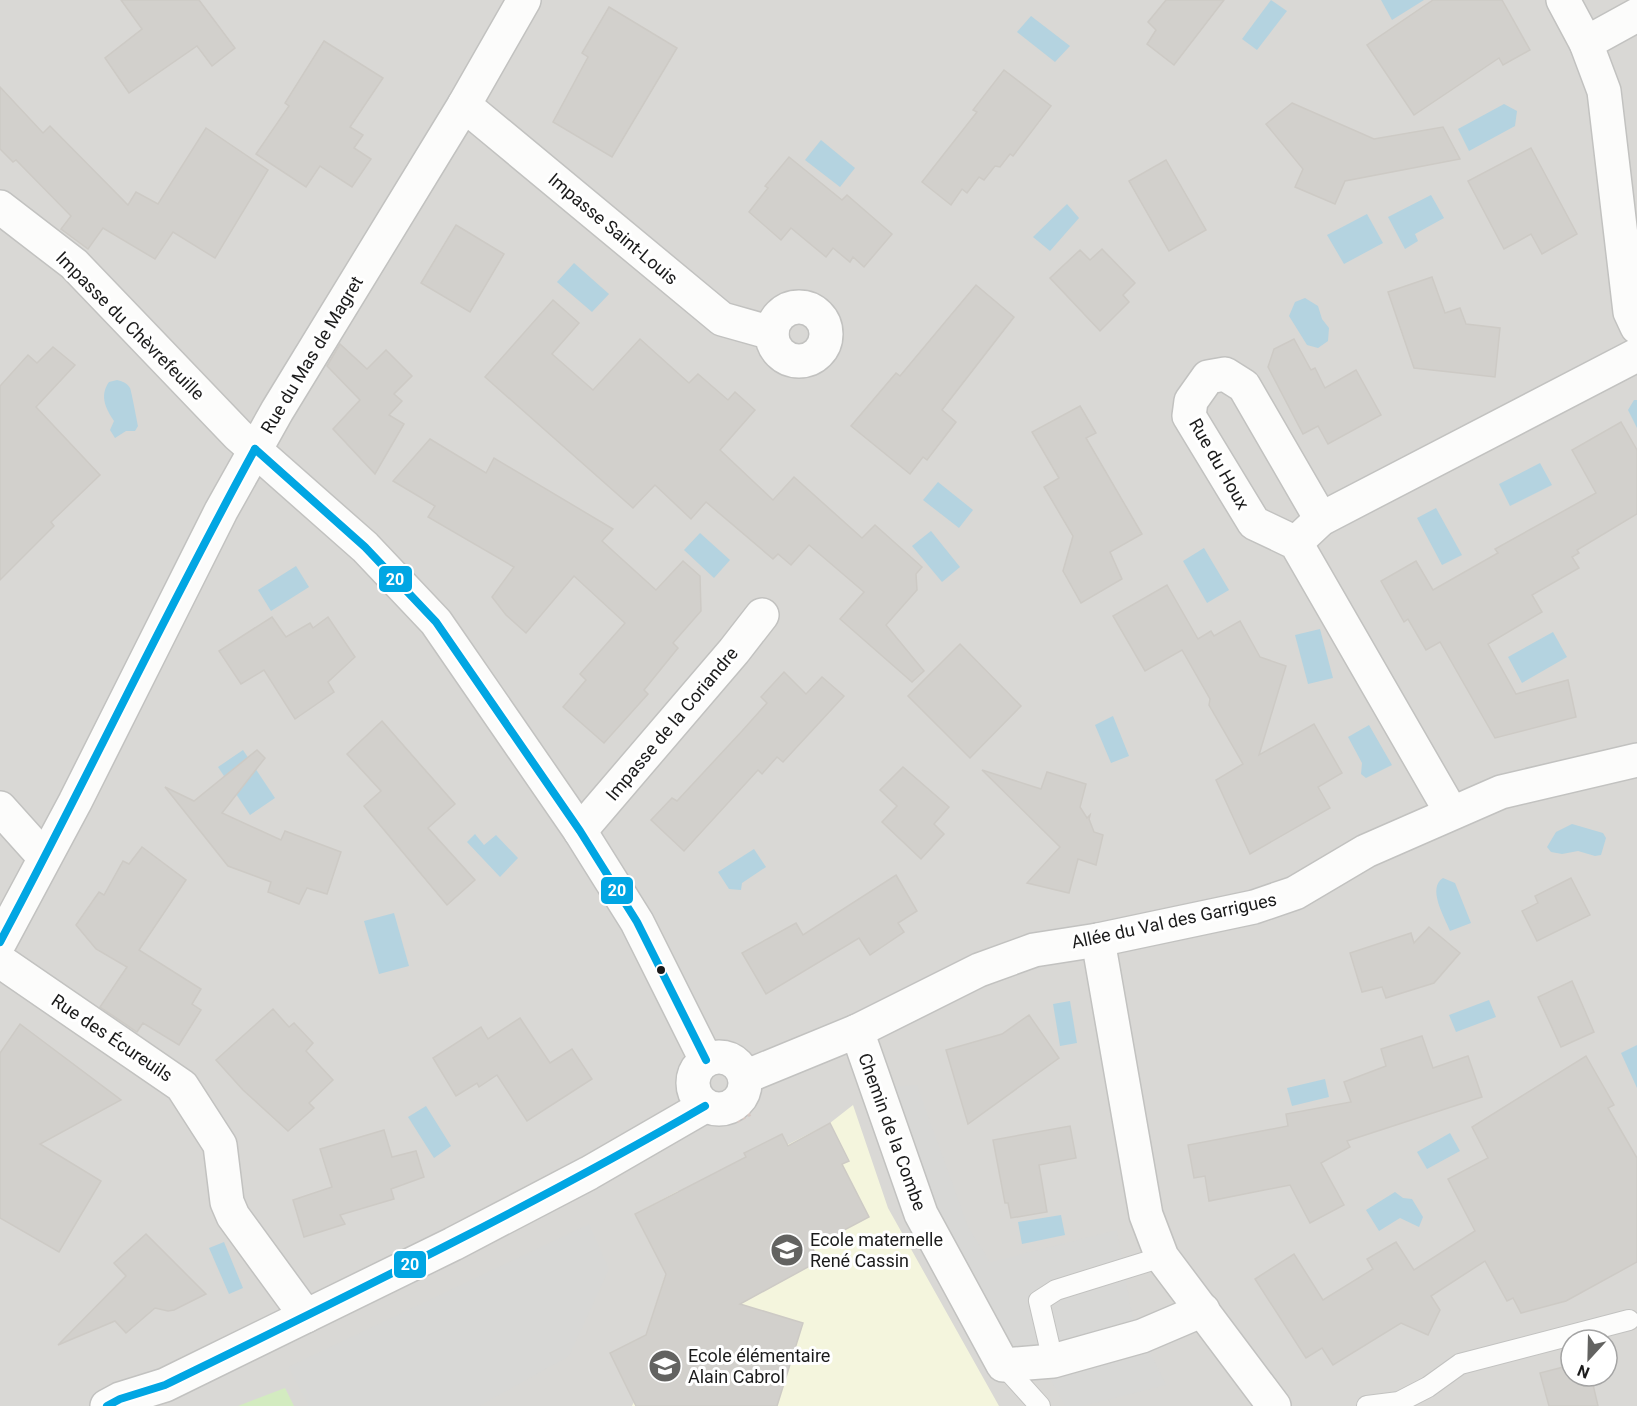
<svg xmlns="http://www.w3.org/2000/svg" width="1637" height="1406" font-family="Roboto,sans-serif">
	<rect width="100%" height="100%" fill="#eae9e4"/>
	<path fill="#d9d8d5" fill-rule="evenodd" d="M0 0H1637V1406H0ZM1571 1340H1607V1376H1571Z"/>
	<path fill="#f4f5dd" d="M853 1105 888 1208 999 1406H632L634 1402 610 1353 646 1335 670 1260 657 1235 648 1240 635 1214 678 1191 688 1209 787 1145 830 1123Z"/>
	<path fill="#d3ebc0" d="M285 1388 294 1406H238Z"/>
	<g fill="#d8d8d6">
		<path d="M917 1085 968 1227 990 1262 1117 1230 1132 1315 1166 1385 1083 1406H1065L1041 1362 1003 1365 875 1088Z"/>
		<path d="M589 1224 609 1269 569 1356 479 1406H309L288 1367Z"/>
	</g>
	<g fill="#b4d3e0">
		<path d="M1271 0 1287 11 1257 50 1242 39Z"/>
		<path d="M1381 0H1424L1392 20Z"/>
		<path d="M1031 16 1070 46 1055 62 1017 32Z"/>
		<path d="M1504 104 1517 111 1515 126 1469 151 1458 129Z"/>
		<path d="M821 140 855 168 840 187 805 160Z"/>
		<path d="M1431 195 1444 218 1415 234 1418 241 1405 249 1388 217Z"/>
		<path d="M1067 204 1079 218 1050 251 1033 237Z"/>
		<path d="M1367 214 1383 243 1344 264 1327 235Z"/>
		<path d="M574 263 609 294 592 312 557 282Z"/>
		<path d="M1305 298 1318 306 1322 319 1329 328 1328 341 1318 348 1307 345 1289 316 1295 302Z"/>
		<path d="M117 380C122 381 127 383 130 388 131 389 137 421 138 426L135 431H126L115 438 110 430 114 421C106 409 99 396 109 382Z"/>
		<path d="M1634 400H1637V428L1628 410Z"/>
		<path d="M1540 463 1552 485 1510 506 1499 484Z"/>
		<path d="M938 482 973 510 959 528 923 500Z"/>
		<path d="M1436 508 1462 555 1442 565 1417 518Z"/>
		<path d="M931 531 960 567 942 582 912 546Z"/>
		<path d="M700 533 730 560 714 578 684 550Z"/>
		<path d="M1204 548 1229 590 1207 603 1183 561Z"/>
		<path d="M296 566 309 587 271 611 258 590Z"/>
		<path d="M1320 629 1333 678 1308 684 1295 635Z"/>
		<path d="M1553 632 1567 657 1522 683 1508 657Z"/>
		<path d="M1113 716 1129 756 1111 763 1095 725Z"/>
		<path d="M1369 725 1392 765 1366 778 1361 774 1362 763 1348 737Z"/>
		<path d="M243 750 275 798 250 815 218 767Z"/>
		<path d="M1572 824 1603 833 1606 838 1601 855 1595 856 1578 851 1562 854 1551 852 1547 847 1556 832Z"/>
		<path d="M475 834 484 845 496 835 518 858 500 877 467 842Z"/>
		<path d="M754 849 766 867 742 883 741 890 729 889 718 872Z"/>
		<path d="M1443 878 1455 883 1471 923 1450 931C1444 916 1427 888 1443 878Z"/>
		<path d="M394 913 409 966 379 974 364 921Z"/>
		<path d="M1489 1000 1496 1017 1456 1032 1449 1015Z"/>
		<path d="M1070 1001 1077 1043 1060 1046 1053 1004Z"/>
		<path d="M1637 1045V1088L1621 1053Z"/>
		<path d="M1325 1079 1329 1097 1292 1106 1287 1088Z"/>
		<path d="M426 1106 451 1146 434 1158 408 1117Z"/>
		<path d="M1450 1133 1460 1151 1427 1169 1417 1152Z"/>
		<path d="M1395 1192 1403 1198 1412 1199 1423 1217 1419 1227 1400 1218 1379 1231 1366 1210Z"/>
		<path d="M1061 1215 1065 1235 1022 1244 1018 1222Z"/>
		<path d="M224 1242 243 1288 229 1294 209 1248Z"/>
	</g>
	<g fill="#d2d0cc" stroke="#cdcac5" stroke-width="1.5">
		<path d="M121 0H199L235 48 212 66 197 46 129 93 105 58 142 29Z"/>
		<path d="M1166 0H1224L1174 65 1147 44 1156 30 1148 22Z"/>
		<path d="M1433 0H1502L1530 50 1503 65 1499 58 1414 115 1367 45Z"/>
		<path d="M609 7 677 48 612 157 553 122 588 57 582 53Z"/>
		<path d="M324 41 383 78 350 127 363 135 354 148 371 159 352 187 320 166 306 187 256 154 289 106 285 103Z"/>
		<path d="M1004 70 1051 106 1013 156 1010 154 1000 167 995 166 984 180 979 177 967 193 962 189 951 205 922 182 977 112 973 110Z"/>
		<path d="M0 87 43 133 50 126 128 205 136 192 158 204 206 128 268 170 215 258 173 232 155 259 103 228 88 249 61 229 71 216 16 160 13 162 0 149Z"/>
		<path d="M1292 103 1374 139 1443 127 1460 159 1345 181 1335 204 1295 187 1303 169 1266 124Z"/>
		<path d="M1531 148 1577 234 1542 254 1531 234 1504 249 1468 181Z"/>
		<path d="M789 157 842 200 847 195 892 234 864 267 853 257 850 262 833 248 826 257 791 228 781 240 749 212 768 188 765 186Z"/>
		<path d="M1166 160 1206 230 1169 251 1129 181Z"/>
		<path d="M456 225 504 254 470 312 421 283Z"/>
		<path d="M1102 249 1135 283 1123 295 1129 302 1100 331 1050 278 1080 250 1090 260Z"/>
		<path d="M1432 277 1445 313 1460 308 1466 324 1500 328 1495 377 1414 368 1388 292Z"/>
		<path d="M976 285 1014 317 942 410 956 422 927 460 923 457 910 474 851 426 896 373 900 376Z"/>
		<path d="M553 300 579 323 552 354 593 390 640 339 689 383 698 374 728 400 735 392 755 410 720 450 773 500 794 477 862 538 875 525 922 567 916 574 917 590 886 625 924 671 912 682 840 619 864 592 809 545 791 565 778 554 773 559 706 502 691 519 655 485 633 508 485 377Z"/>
		<path d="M1294 339 1311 370 1315 368 1325 388 1356 370 1381 415 1328 444 1318 426 1303 434 1268 367 1274 349Z"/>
		<path d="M340 344 367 369 386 350 412 376 394 394 402 401 389 415 404 424 375 474 333 429 360 400 327 366Z"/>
		<path d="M53 347 75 365 36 407 100 475 51 522 54 526 0 580V386L28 355 37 363Z"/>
		<path d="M1080 406 1096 433 1086 438 1142 534 1110 552 1122 579 1081 603 1063 571 1073 536 1044 487 1059 478 1032 432Z"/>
		<path d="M1621 422 1637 450V514L1577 550 1579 553 1572 557 1579 568 1532 595 1542 612 1488 644 1516 694 1568 680 1576 717 1495 738 1440 642 1426 650 1408 619 1404 622 1381 581 1416 561 1433 590 1498 553 1495 549 1596 493 1572 450Z"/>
		<path d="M430 439 486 473 494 458 613 529 602 541 656 590 683 561 700 576 701 611 673 643 678 648 644 690 648 694 604 743 563 707 586 680 580 674 625 623 574 576 526 633 506 615 492 597 514 567 428 517 435 506 393 481Z"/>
		<path d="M1167 585 1198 639 1211 631 1214 636 1240 621 1260 657 1286 666 1259 755 1314 724 1342 773 1318 787 1330 808 1250 854 1216 780 1243 764 1209 705 1210 699 1182 650 1145 671 1113 616Z"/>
		<path d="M272 617 286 637 310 623 313 628 328 617 355 657 328 682 334 692 295 719 264 670 241 684 219 651Z"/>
		<path d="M960 644 1021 706 970 758 908 696Z"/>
		<path d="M784 672 806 694 822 677 844 696 783 762 777 757 762 774 758 770 684 851 651 820 672 798 677 801 742 731 767 703 761 697Z"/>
		<path d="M382 721 455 804 428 828 475 880 447 905 364 806 381 791 347 754Z"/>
		<path d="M257 750 265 758 222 813 281 840 285 831 341 852 327 894 307 888 299 904 268 892 271 882 228 866 165 787 194 801Z"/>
		<path d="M903 767 949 807 934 824 944 834 921 859 882 822 897 806 880 790Z"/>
		<path d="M982 770 1041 789 1047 772 1086 784 1080 807 1087 818 1090 815 1089 819 1094 832 1103 835 1096 865 1078 859 1069 893 1027 883 1060 847Z"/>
		<path d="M142 847 186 880 139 950 201 989 192 1004 201 1010 179 1045 143 1023 137 1032 100 1007 127 967 96 949 76 925 99 892 104 895 123 861 129 864Z"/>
		<path d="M896 875 917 911 898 923 904 932 870 955 859 938 766 994 742 953 796 923 803 935Z"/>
		<path d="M1571 878 1590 915 1537 941 1522 911 1538 903 1535 896Z"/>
		<path d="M1429 927 1460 953 1434 983 1386 998 1382 987 1362 992 1350 953 1411 933 1414 943Z"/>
		<path d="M1572 981 1594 1032 1561 1047 1538 997Z"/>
		<path d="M273 1009 289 1027 294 1023 313 1043 306 1051 333 1080 309 1103 314 1108 288 1131 243 1090 216 1060Z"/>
		<path d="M1029 1015 1059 1058 968 1124 946 1050 1002 1034Z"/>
		<path d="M520 1018 550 1063 572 1049 592 1079 527 1121 497 1075 479 1087 477 1083 456 1096 433 1058 481 1027 488 1039Z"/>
		<path d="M20 1024 121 1100 40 1144 101 1181 59 1252 0 1218V1053Z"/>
		<path d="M1422 1036 1433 1068 1468 1056 1482 1097 1347 1141 1350 1147 1321 1163 1344 1205 1310 1223 1290 1185 1209 1201 1205 1176 1194 1178 1188 1145 1288 1126 1286 1114 1351 1102 1344 1082 1386 1066 1381 1049Z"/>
		<path d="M1586 1056 1614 1105 1608 1108 1637 1158V1262L1566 1301 1521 1313 1513 1298 1507 1301 1485 1261 1431 1296 1440 1310 1428 1335 1401 1323 1333 1365 1322 1348 1306 1358 1255 1279 1294 1254 1323 1300 1373 1269 1367 1259 1396 1242 1414 1270 1475 1231 1448 1179 1488 1158 1472 1127Z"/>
		<path d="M830 1123 849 1161 842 1164 869 1217 812 1247 819 1261 740 1304 803 1323 777 1406H636L610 1353 646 1335 666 1274 635 1214 746 1157 744 1153 782 1134 788 1146Z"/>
		<path d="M1070 1126 1076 1158 1039 1165 1047 1212 1011 1218 1008 1203H1005L993 1140Z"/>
		<path d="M384 1130 392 1157 416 1151 424 1177 391 1189 394 1199 340 1215 345 1224 304 1237 293 1200 332 1187 320 1149Z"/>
		<path d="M146 1234 206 1294 174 1310 168 1311 155 1308 126 1333 115 1321 58 1345 126 1276 114 1263Z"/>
		<path d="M1571 1365V1376H1591L1598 1406H1549L1540 1373Z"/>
	</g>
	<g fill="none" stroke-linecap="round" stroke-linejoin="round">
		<g stroke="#c2c2c0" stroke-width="22">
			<g id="service">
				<path d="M1053 1361 1039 1301 1056 1290 1162 1257"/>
				<path d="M1003 1365 1040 1406"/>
				<path d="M1367 1406 1399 1402 1428 1387 1460 1364 1629 1320"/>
			</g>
		</g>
		<g stroke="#c2c2c0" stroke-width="36">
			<g id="minor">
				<path d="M1563 0 1586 43 1604 91 1630 312 1637 327"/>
				<path d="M1586 43 1637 15"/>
				<path d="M464 105 722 319 772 333"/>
				<path d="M0 207 74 264 238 435 365 547 436 622 580 831 637 922 706 1060"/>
				<circle cx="799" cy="334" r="27"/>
				<path d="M1321 519 1244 386 1225 374 1208 377 1191 401 1189 416 1254 523 1296 543 1451 812"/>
				<path d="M1304 535 1321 519 1637 355"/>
				<path d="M0 808 44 857"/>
				<path d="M580 831 734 651 762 615"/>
				<path d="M1098 940 1146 1215 1162 1257 1274 1406"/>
				<path d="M0 942 75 802 221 511 277 411 464 105 524 0"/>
				<path d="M0 961 182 1086 220 1145 227 1202 233 1216 306 1316"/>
				<path d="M857 1031 921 1214 1003 1365 1053 1361 1142 1336 1203 1310"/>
				<circle cx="719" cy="1083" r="26"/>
				<path d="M745 1077 857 1031 979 970 1034 950 1098 940 1254 907 1295 893 1366 851 1501 792 1637 760"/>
				<path d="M107 1406 120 1399 165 1385 453 1244 589 1173 705 1106"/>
			</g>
		</g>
		<path stroke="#d6c8c3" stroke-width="4" stroke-dasharray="3 3" stroke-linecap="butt" d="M737 1121 752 1113"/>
		<use href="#service" stroke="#fcfcfb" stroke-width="20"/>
		<use href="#minor" stroke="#fcfcfb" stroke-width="33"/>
		<g stroke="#fff" stroke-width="12">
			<g id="bus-1">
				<path d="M255 449 365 547 436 622 580 831 637 922 706 1060"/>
				<path d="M0 942C87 779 166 611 255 449"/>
				<path d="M107 1406 120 1399 165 1385C347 1296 529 1208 705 1106"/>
			</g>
		</g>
		<use href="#bus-1" stroke="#01a6e3" stroke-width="8"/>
	</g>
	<defs>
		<g id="school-disc" transform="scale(1.725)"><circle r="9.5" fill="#636361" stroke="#fff"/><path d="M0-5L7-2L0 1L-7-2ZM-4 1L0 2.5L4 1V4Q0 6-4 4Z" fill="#fff"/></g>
	</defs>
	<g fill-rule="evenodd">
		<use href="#school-disc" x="787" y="1250"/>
		<use href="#school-disc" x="665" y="1366"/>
	</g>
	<circle fill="#1b1b1b" stroke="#fff" stroke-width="2" cx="661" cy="970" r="5"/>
	<g text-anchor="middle" stroke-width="6" stroke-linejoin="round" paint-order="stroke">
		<g font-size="18" fill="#1b1b1b" stroke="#fff">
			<text transform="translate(613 229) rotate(40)" y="6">Impasse Saint-Louis</text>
			<text transform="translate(130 326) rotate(45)" y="6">Impasse du Chèvrefeuille</text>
			<text transform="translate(312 355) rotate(-59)" y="6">Rue du Mas de Magret</text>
			<text transform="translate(1219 464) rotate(60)" y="6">Rue du Houx</text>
			<text transform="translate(672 724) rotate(-50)" y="6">Impasse de la Coriandre</text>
			<text transform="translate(1174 921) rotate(-12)" y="6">Allée du Val des Garrigues</text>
			<text transform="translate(112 1038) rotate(34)" y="6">Rue des Écureuils</text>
			<text transform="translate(892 1132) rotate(70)" y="6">Chemin de la Combe</text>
		</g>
		<g font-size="18" fill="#1b1b1b" stroke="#fff" text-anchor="start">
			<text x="810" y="1246">Ecole maternelle<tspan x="810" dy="21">René Cassin</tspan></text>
			<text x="688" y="1362">Ecole élémentaire<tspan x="688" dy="21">Alain Cabrol</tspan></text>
		</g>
	</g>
	<g stroke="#fff" stroke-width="2">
		<rect x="378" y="565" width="35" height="28" rx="6" fill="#01a6e3"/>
		<rect x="600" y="876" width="34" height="29" rx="6" fill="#01a6e3"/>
		<rect x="393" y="1250" width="34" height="29" rx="6" fill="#01a6e3"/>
	</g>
	<g font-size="16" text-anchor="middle" font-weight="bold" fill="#fff">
		<text x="395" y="585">20</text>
		<text x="617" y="896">20</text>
		<text x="410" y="1270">20</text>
	</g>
	<g transform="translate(1589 1358) rotate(202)"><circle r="28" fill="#ffffff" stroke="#a4a4a4" stroke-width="1.5"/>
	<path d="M0-4.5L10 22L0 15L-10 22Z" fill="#636361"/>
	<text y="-9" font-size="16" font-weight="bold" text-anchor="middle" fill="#1b1b1b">N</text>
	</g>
</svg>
